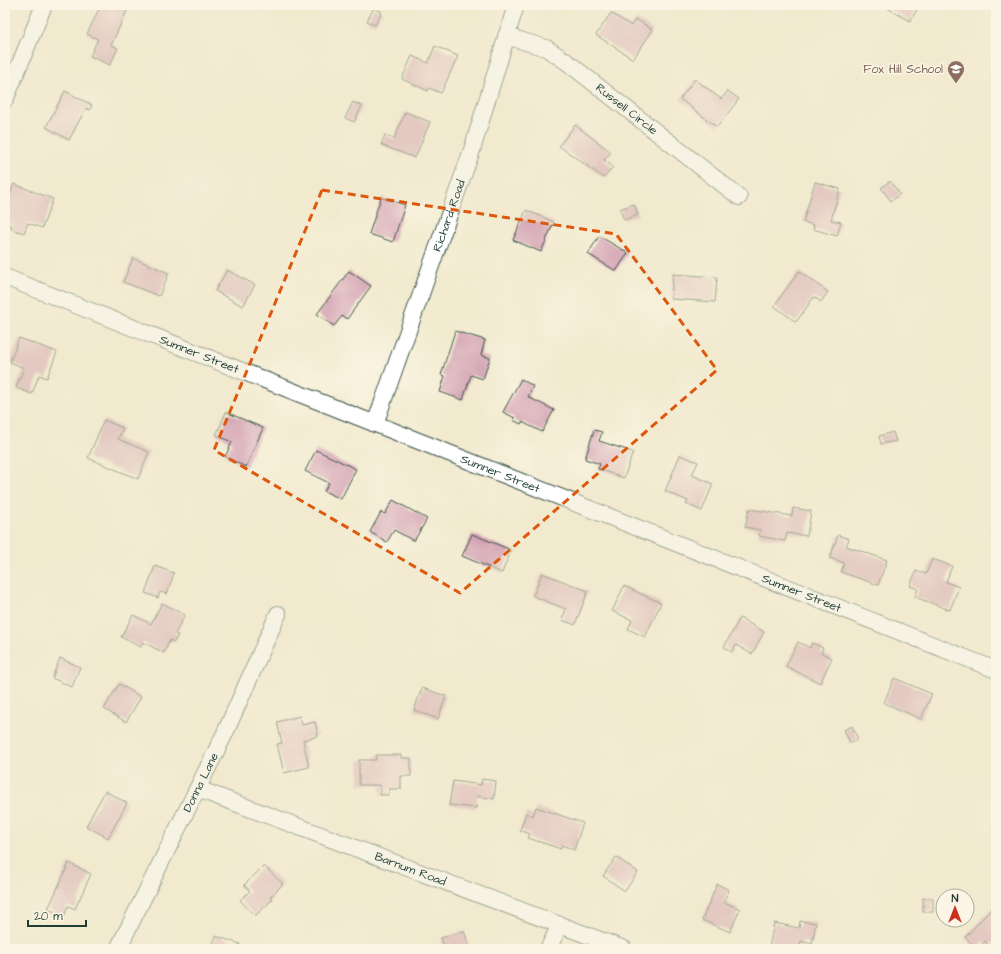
<svg xmlns="http://www.w3.org/2000/svg" width="1001" height="954" font-family="'Architects Daughter',sans-serif">
	<rect width="100%" height="100%" fill="#fcf5e5"/>
	<filter id="ink" filterUnits="userSpaceOnUse"><feTurbulence type="fractalNoise" baseFrequency=".025" numOctaves="2"/><feDisplacementMap in="SourceGraphic" scale="8" xChannelSelector="R" yChannelSelector="G"/><feConvolveMatrix kernelMatrix="1 2 1 2 8 2 1 2 1" color-interpolation-filters="sRGB"/></filter>
	<filter id="wash" filterUnits="userSpaceOnUse"><feTurbulence type="fractalNoise" baseFrequency=".012" numOctaves="4" result="noise"/><feDisplacementMap in="SourceGraphic" scale="16" xChannelSelector="R" yChannelSelector="G"/><feGaussianBlur stdDeviation="0.9" result="paint"/><feColorMatrix in="noise" values="0 0 0 0 0 0 0 0 0 0 0 0 0 0 0 0 0 1.4 0 .05"/><feComposite in="paint" operator="in"/></filter>
	<g filter="url(#wash)">
		<rect width="100%" height="100%" fill="#f1eace"/>
		<g id="blocks">
			<g fill="#d3a2b3">
				<path d="M101 5H119L128 9 111 45 118 48 110 65 90 56 98 39 87 34Z"/>
				<path d="M882 5H920L910 21Z"/>
				<path d="M374 8 382 12 375 25 367 21Z"/>
				<path d="M611 13 631 26 636 19 653 30 633 59 596 35Z"/>
				<path d="M435 46 458 56 441 93 429 88 428 91 402 79 412 56 428 63Z"/>
				<path d="M695 79 721 99 728 91 739 99 717 127 680 99Z"/>
				<path d="M65 91 92 105 90 110 86 108 69 140 46 127Z"/>
				<path d="M353 102 362 106 354 122 345 118Z"/>
				<path d="M405 112 430 122 415 158 381 145 385 135 394 139Z"/>
				<path d="M575 125 611 152 604 160 613 167 604 178 559 146Z"/>
				<path d="M890 181 900 194 891 201 881 188Z"/>
				<path d="M815 182 840 189 831 220 841 222 837 236 813 229 814 225 803 222Z"/>
				<path d="M14 184 53 199 42 228 28 223 24 233 11 229 12 226 5 223V209Z"/>
				<path d="M381 197 405 205 393 242 369 234Z"/>
				<path d="M634 204 638 215 624 220 620 209Z"/>
				<path d="M526 210 554 222 541 252 513 240Z"/>
				<path d="M599 236 628 253 616 271 588 254Z"/>
				<path d="M133 258 169 273 159 296 123 282Z"/>
				<path d="M227 270 255 285 243 306 215 291Z"/>
				<path d="M349 271 371 286 347 319 342 316 334 326 317 314Z"/>
				<path d="M799 271 828 292 821 302 814 297 796 322 774 306Z"/>
				<path d="M673 274 717 277 715 302 671 299Z"/>
				<path d="M455 331 485 340 481 355 490 358 483 379 471 375 463 400 440 392 445 376 441 375Z"/>
				<path d="M19 338 57 352 47 378 39 375 32 394 16 388 24 368 10 362Z"/>
				<path d="M521 379 533 386 528 397 554 410 542 432 522 422 521 424 513 420 515 418 503 412Z"/>
				<path d="M226 412 263 428 246 467 225 457 232 442 216 435Z"/>
				<path d="M104 420 123 428 118 439 149 452 138 479 88 458Z"/>
				<path d="M594 430 602 432 599 441 633 452 624 478 598 469 600 464 585 459Z"/>
				<path d="M893 432 896 441 881 444 879 436Z"/>
				<path d="M316 450 356 469 341 499 324 491 329 483 305 471Z"/>
				<path d="M680 455 698 462 692 475 713 484 702 511 686 504 688 501 665 491Z"/>
				<path d="M393 500 427 519 414 541 394 530 387 542 370 532 381 512 385 514Z"/>
				<path d="M793 508 811 511 807 536 787 533 785 541 759 536 760 530 745 527 749 509 792 516Z"/>
				<path d="M472 534 511 550 502 573 462 556Z"/>
				<path d="M838 535 849 539 846 546 887 560 878 585 841 572 844 563 830 558Z"/>
				<path d="M932 559 952 566 946 582 959 587 950 610 915 597 918 589 910 586 916 571 926 574Z"/>
				<path d="M155 566 174 573 167 594 160 592 158 598 145 593Z"/>
				<path d="M542 573 588 591 575 625 562 620 566 609 533 596Z"/>
				<path d="M624 586 661 603 645 637 628 629 632 620 612 611Z"/>
				<path d="M162 603 185 615 175 634 178 635 174 642 170 640 164 653 143 642 141 647 121 637 133 615 151 624Z"/>
				<path d="M740 618 764 632 752 654 736 645 732 652 724 647Z"/>
				<path d="M798 642 810 648 812 643 823 648 821 653 832 658 820 683 786 666Z"/>
				<path d="M60 658 80 667 72 687 52 678Z"/>
				<path d="M894 678 932 694 921 719 884 703Z"/>
				<path d="M119 684 141 697 126 722 104 709Z"/>
				<path d="M422 688 446 696 438 719 414 710Z"/>
				<path d="M300 716 302 725 315 722 318 736 303 740 309 767 284 773 277 744 282 743 277 722Z"/>
				<path d="M852 726 858 739 850 743 844 730Z"/>
				<path d="M376 755H401V758H411V776H401V789H389V795H380V785H359V760H376Z"/>
				<path d="M482 779 496 781 494 799 477 796 476 808 449 805 453 781 481 785Z"/>
				<path d="M105 791 127 803 108 838 86 826Z"/>
				<path d="M536 807 583 823 574 850 562 845 561 849 528 838 530 834 520 830 526 813 533 816Z"/>
				<path d="M616 857 638 872 625 891 603 876Z"/>
				<path d="M69 863 91 874 75 909 68 906 64 916 48 909Z"/>
				<path d="M264 866 283 884 270 897 273 899 255 916 240 900 250 891 244 885Z"/>
				<path d="M717 884 729 890 724 902 740 909 730 932 702 920Z"/>
				<rect x="923" y="898" width="10" height="14"/>
				<path d="M996 904V939L989 946 985 941 977 949 965 937Z"/>
				<path d="M800 921 816 923 812 944 801 941 799 949 769 948 774 923 799 928Z"/>
				<path d="M464 931 470 949H445L441 938Z"/>
				<path d="M216 936 240 944 238 949H211Z"/>
			</g>
		</g>
	</g>
	<g filter="url(#ink)">
		<use href="#blocks" fill-opacity="0" stroke="#3e574b" stroke-width="1"/>
		<g fill="none" stroke-linecap="round" stroke-linejoin="round">
			<g stroke="#3e574b" stroke-width="18">
				<g id="minor">
					<path id="s1" d="M506 36 546 48 567 62 739 197"/>
					<path d="M5 100 44 5"/>
					<path id="s2" d="M5 277 996 670"/>
					<path id="s3" d="M375 424 472 150 516 5"/>
					<path id="s4" d="M198 789 624 949"/>
					<path id="s5" d="M118 949 225 733 278 614"/>
					<path d="M548 949 560 925"/>
				</g>
			</g>
			<use href="#minor" stroke="#fff" stroke-width="16"/>
		</g>
	</g>
	<path d="M0 0H1001V954H0ZM322 190 616 234 717 370 460 593 214 450Z" fill="#f1eace" fill-opacity=".55" fill-rule="evenodd"/>
	<path fill="none" stroke="#de580e" stroke-width="3" stroke-dasharray="8 5" stroke-linejoin="round" d="M322 190 616 234 717 370 460 593 214 450Z"/>
	<defs>
		<g id="school-pin" transform="scale(0.9)"><path d="M0 17L-7.5 6A9.5 9.5 0 1 1 7.5 6Z" fill="#8d6e63" stroke="#fcf5e5"/><path d="M0-5L7-2L0 1L-7-2ZM-4 1L0 2.5L4 1V4Q0 6-4 4Z" fill="#fff"/></g>
	</defs>
	<g fill-rule="evenodd">
		<use href="#school-pin" x="956" y="69"/>
	</g>
	<g text-anchor="middle" stroke-width="3" stroke-linejoin="round" paint-order="stroke">
		<g font-size="12" fill="#785e54" stroke="#fcf5e5" text-anchor="end">
			<text x="943" y="73">Fox Hill School</text>
		</g>
		<g font-size="12" fill="#1f3d34" stroke="#fcf5e5">
			<text dy="4" stroke="none"><textPath href="#s1" startOffset="143">Russell Circle</textPath></text>
			<text dy="4" stroke="none"><textPath href="#s3" startOffset="221">Richard Road</textPath></text>
			<text dy="4" stroke="none"><textPath href="#s2" startOffset="209">Sumner Street</textPath></text>
			<text dy="4" stroke="none"><textPath href="#s2" startOffset="533">Sumner Street</textPath></text>
			<text dy="4" stroke="none"><textPath href="#s2" startOffset="857">Sumner Street</textPath></text>
			<text dy="4" stroke="none"><textPath href="#s5" startOffset="186">Donna Lane</textPath></text>
			<text dy="4" stroke="none"><textPath href="#s4" startOffset="227">Barnum Road</textPath></text>
		</g>
	</g>
	<rect width="1001" height="954" fill="none" stroke="#fcf5e5" stroke-width="20"/>
	<g transform="translate(955 908)"><circle r="19" fill="#fcf5e5" stroke="#a4ab9e"/>
	<path d="M0-3L7 15L0 10L-7 15Z" fill="#c8321e"/>
	<text y="-6" font-size="11" font-weight="bold" text-anchor="middle" fill="#1f3d34">N</text>
	</g>
	<path d="M28 920v6h58v-6" fill="none" stroke="#1f3d34" stroke-width="2"/>
	<text x="34" y="920" font-size="12" fill="#1f3d34" stroke="#fcf5e5" stroke-width="3" paint-order="stroke">20 m</text>
</svg>
